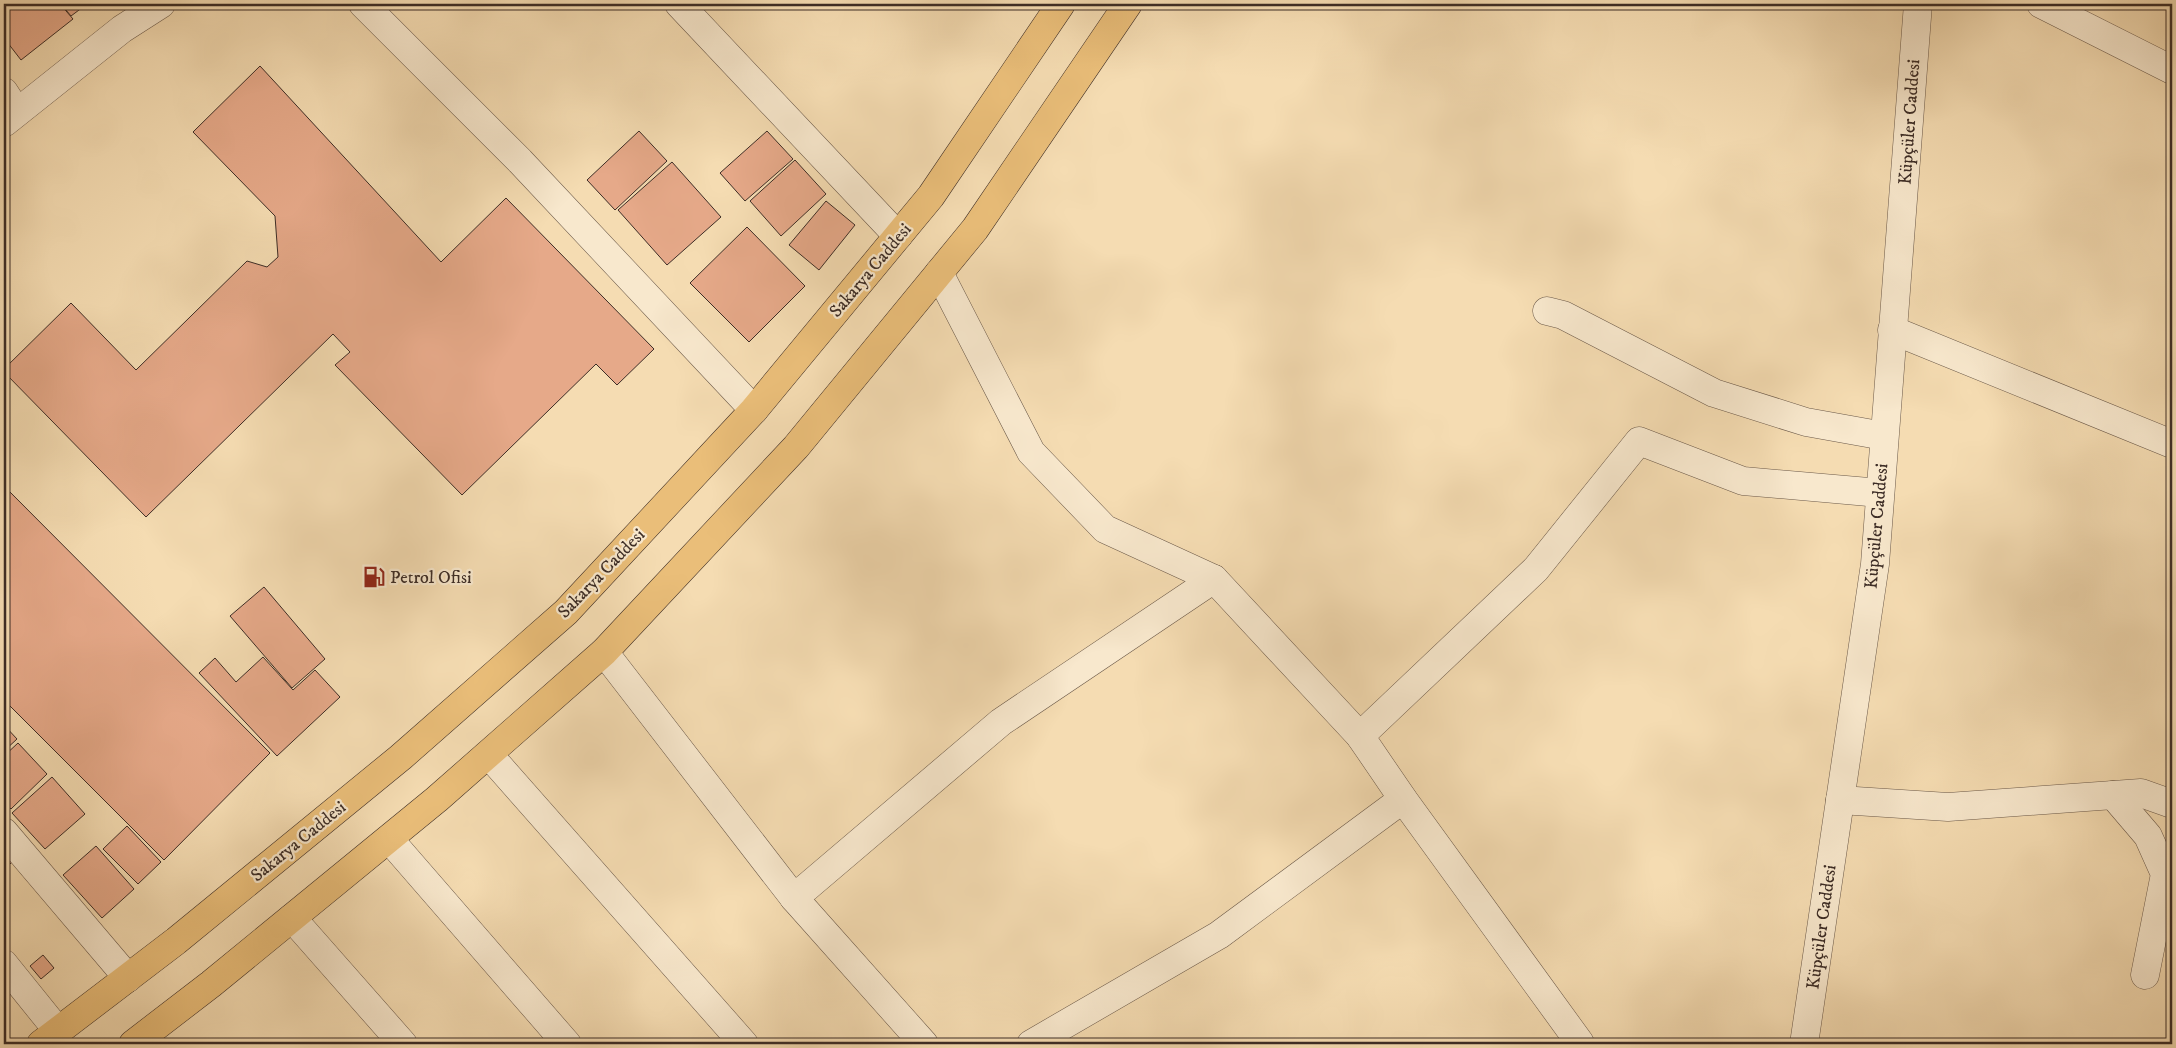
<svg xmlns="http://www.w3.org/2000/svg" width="2176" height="1048" font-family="'IM FELL DW Pica',serif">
	<rect width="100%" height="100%" fill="#f5dcb2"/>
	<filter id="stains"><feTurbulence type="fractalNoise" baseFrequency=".004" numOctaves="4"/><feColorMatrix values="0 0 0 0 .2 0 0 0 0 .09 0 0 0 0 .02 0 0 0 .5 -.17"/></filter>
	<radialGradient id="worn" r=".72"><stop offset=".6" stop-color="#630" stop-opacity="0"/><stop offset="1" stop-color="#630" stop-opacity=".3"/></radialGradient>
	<g fill="#e6a989" stroke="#3d2d26">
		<path d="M11 4H60L73 19 21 60 4 38V10Z"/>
		<path d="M61 4H87L71 16Z"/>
		<path d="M260 66 441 262 506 198 654 349 617 385 596 364 462 495 335 365 350 352 333 334 146 517 4 372V369L71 303 136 370 247 261 267 267 278 257 275 216 193 132Z"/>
		<path d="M639 131 667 161 615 210 587 180Z"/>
		<path d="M767 131 793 159 745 201 720 173Z"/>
		<path d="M795 160 826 194 781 236 750 201Z"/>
		<path d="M672 162 721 217 667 265 618 210Z"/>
		<path d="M826 201 855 225 819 270 789 245Z"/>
		<path d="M747 227 805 286 749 342 690 283Z"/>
		<path d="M4 486 270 753 164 860 4 700Z"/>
		<path d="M264 587 325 659 292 688 230 616Z"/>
		<path d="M263 657 293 690 315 670 340 697 277 756 199 673 215 658 236 682Z"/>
		<path d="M4 725 17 739 4 751Z"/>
		<path d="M18 743 47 774 11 809 4 802V756Z"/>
		<path d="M52 777 85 814 45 849 12 813Z"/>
		<path d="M127 826 161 862 138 884 103 849Z"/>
		<path d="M4 841 17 858 4 869Z"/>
		<path d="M96 846 134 889 102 918 63 875Z"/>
		<path d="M43 955 54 968 41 979 30 966Z"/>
	</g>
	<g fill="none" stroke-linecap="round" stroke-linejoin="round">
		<g stroke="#6b5949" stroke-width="29">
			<g id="minor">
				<path d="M363 4 520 161 754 410"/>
				<path d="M679 4 898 236"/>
				<path d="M2041 4 2172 70"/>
				<path d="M4 92 17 112"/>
				<path d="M939 273 1031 452 1105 529 1214 579 1360 736 1403 799 1580 1043"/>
				<path d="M1547 311 1563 315 1714 393 1806 422 1884 436"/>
				<path d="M1892 330 2172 444"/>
				<path d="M604 652 794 898 924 1044"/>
				<path d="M1360 736 1536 569 1639 441 1743 481 1880 493"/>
				<path d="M489 755 744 1044"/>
				<path d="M2113 795 2148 836 2165 874 2145 975"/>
				<path d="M1840 800 1948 807 2141 793 2172 804"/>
				<path d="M4 832 128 978"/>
				<path d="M389 839 567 1044"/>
				<path d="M794 898 1001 722 1214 579"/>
				<path d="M292 918 403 1044"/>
				<path d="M4 964 58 1031"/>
				<path d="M1031 1044 1219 935 1403 799"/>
			</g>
		</g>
		<g stroke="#6b5949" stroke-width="29">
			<g id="tertiary">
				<path d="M4 123 122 29 161 4"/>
				<path d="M1804 1044 1875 564 1918 4"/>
			</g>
		</g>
		<g stroke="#3d2d26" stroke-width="29">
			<g id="primary">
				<path d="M41 1044 176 941 401 757 566 612 754 410 931 196 1061 4"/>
				<path d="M133 1044 211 984 437 799 604 652 796 447 975 229 1128 4"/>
			</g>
		</g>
		<use href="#minor" stroke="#f8e8cd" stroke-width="28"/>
		<use href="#tertiary" stroke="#f8e8cd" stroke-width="28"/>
		<use href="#primary" stroke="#eabe79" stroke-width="28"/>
	</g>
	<defs>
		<g id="fuel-bare" transform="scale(1.725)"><path d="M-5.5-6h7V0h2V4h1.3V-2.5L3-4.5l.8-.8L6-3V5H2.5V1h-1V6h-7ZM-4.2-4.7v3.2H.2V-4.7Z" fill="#8f2418" stroke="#f8e8cd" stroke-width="2.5" paint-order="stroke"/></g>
	</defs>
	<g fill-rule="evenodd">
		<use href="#fuel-bare" x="374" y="577"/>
	</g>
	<g text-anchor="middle" stroke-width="4.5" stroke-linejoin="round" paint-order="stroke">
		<g font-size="18" fill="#3d2d26" stroke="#f8e8cd">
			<text transform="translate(1909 122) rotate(-86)" y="6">Küpçüler Caddesi</text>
			<text transform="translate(870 270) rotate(-50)" y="6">Sakarya Caddesi</text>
			<text transform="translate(1876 526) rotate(-85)" y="6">Küpçüler Caddesi</text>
			<text transform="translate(601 573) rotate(-46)" y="6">Sakarya Caddesi</text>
			<text transform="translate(298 841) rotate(-39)" y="6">Sakarya Caddesi</text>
			<text transform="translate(1821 927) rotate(-82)" y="6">Küpçüler Caddesi</text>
		</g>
		<g font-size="18" fill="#3d2d26" stroke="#f8e8cd" text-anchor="start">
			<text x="390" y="583">Petrol Ofisi</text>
		</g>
	</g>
	<rect width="2176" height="1048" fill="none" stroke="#f5dcb2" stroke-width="20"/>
	<rect x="5" y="5" width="2166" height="1038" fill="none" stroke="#3d2d26" stroke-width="2.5"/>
	<rect x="10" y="10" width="2156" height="1028" fill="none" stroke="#3d2d26"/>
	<rect width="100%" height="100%" filter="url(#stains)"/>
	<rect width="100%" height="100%" fill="url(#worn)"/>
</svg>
